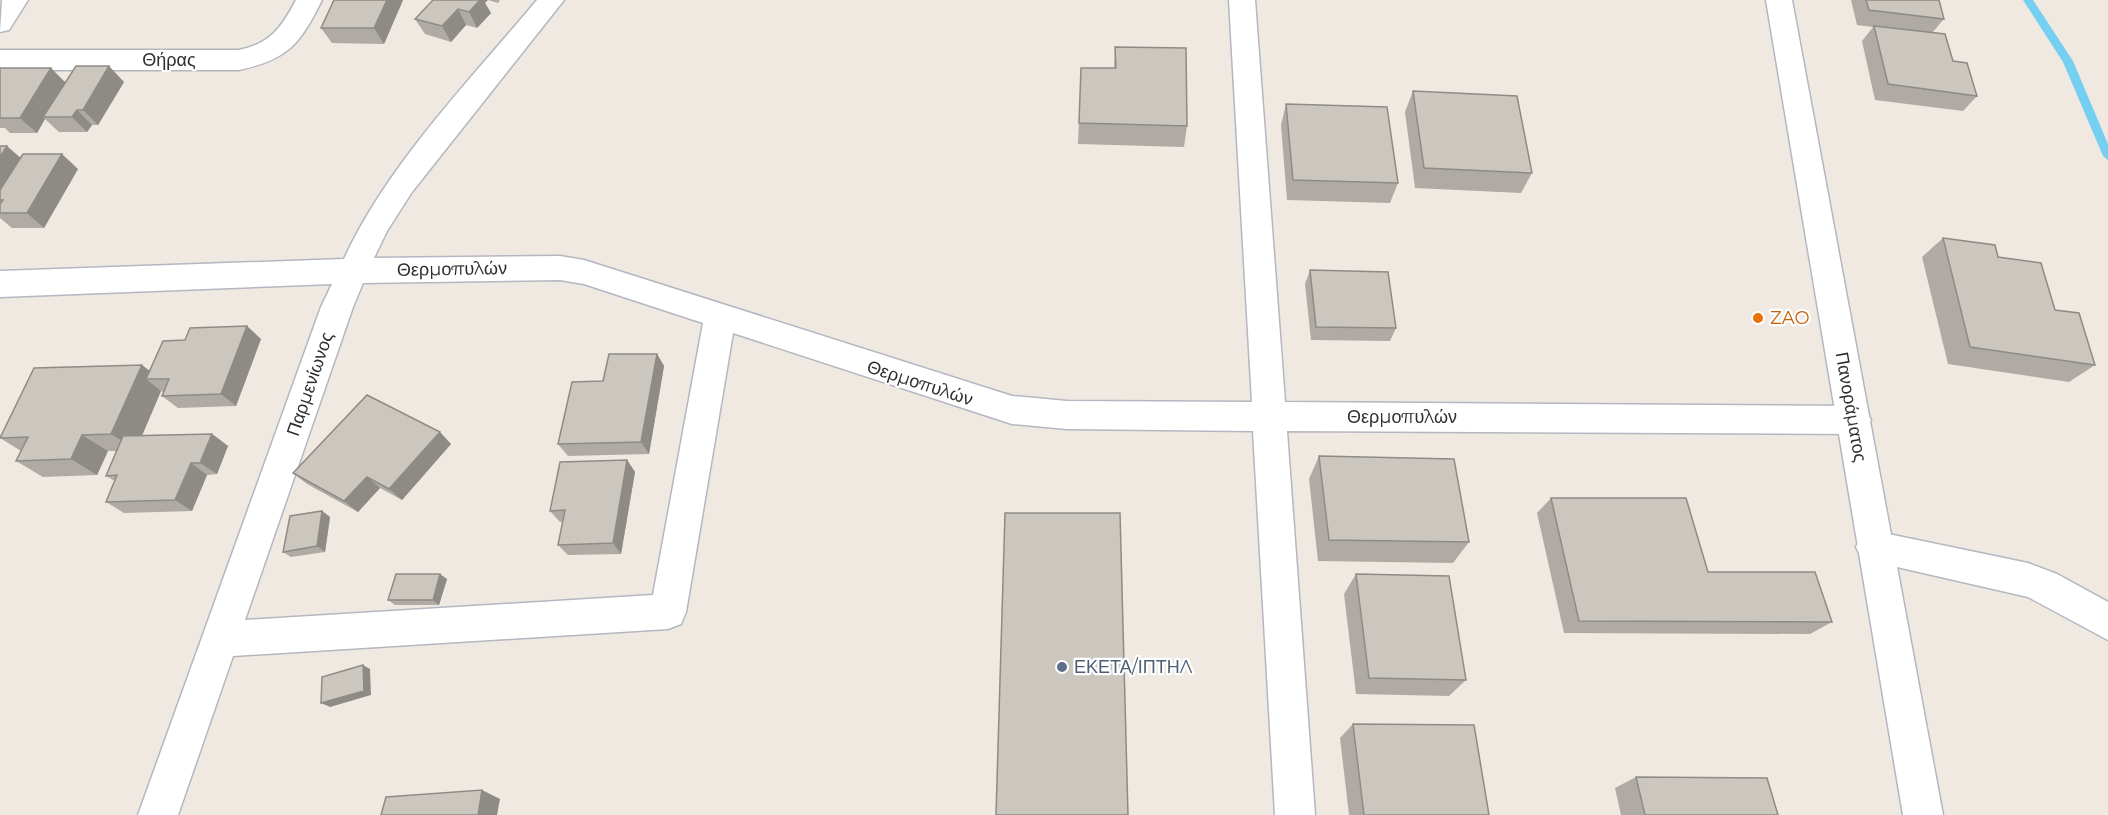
<svg xmlns="http://www.w3.org/2000/svg" width="2108" height="815" font-family="Montserrat,sans-serif">
	<rect width="100%" height="100%" fill="#efe9e1"/>
	<g fill="none" stroke-linecap="round" stroke-linejoin="round">
		<path fill="#75cff0" fill-rule="evenodd" d="M2023 0H2033L2073 61 2108 144V160L2103 156 2063 62Z"/>
		<g stroke="#b4b7c1" stroke-width="3">
			<g id="street">
				<path d="M2 0H28L9 30 0 32Z"/>
				<path d="M296 0H322C300 44 289 59 239 70H0V50H239C270 44 282 27 296 0Z"/>
				<path d="M537 0H564L412 192 387 231 374 258 560 256 584 260 1012 396 1067 401 1252 402 1229 0H1255L1285 402 1854 406 1866 410 1871 420 1866 430 1854 434 1287 431 1315 815H1275L1253 431 1067 429 1012 424 733 333 686 612 681 624 668 629 233 656 178 815H138L321 307 332 284 0 297V271L344 259C387 165 470 80 537 0ZM560 280 584 284 703 323 653 595 245 620 353 307 363 283Z"/>
				<path d="M1874 531 2028 563 2057 574 2108 602V640L2028 597 1862 559 1856 547 1862 535Z"/>
			</g>
		</g>
		<g stroke="#b4b7c1" stroke-width="3">
			<path id="secondary" d="M1766 0H1792L1943 815H1903Z"/>
		</g>
		<use href="#street" fill="#fff" fill-rule="evenodd"/>
		<use href="#secondary" fill="#fff" fill-rule="evenodd"/>
	</g>
	<g fill="#afaba4">
		<path d="M334 0H403L384 44 332 43 321 28Z"/>
		<path d="M488 0H500L498 3Z"/>
		<path d="M1851 0H1939L1944 19 1932 33 1977 96 1963 111 1875 100 1862 41 1873 27 1857 25Z"/>
		<path d="M485 3 491 13 477 28 466 25 451 42 425 34 415 19Z"/>
		<path d="M1115 47 1187 126 1184 147 1078 144 1081 68H1114Z"/>
		<path d="M0 68 65 82H124L98 125H92L87 132H59L45 119 37 133H10L5 128H0Z"/>
		<path d="M1413 91 1532 173 1521 193 1415 188 1405 112Z"/>
		<path d="M1286 104 1398 183 1390 203 1287 200 1281 125Z"/>
		<path d="M0 146 20 157 78 169 44 228H12L0 218Z"/>
		<path d="M1943 238 1998 257 2095 365 2069 382 1948 364 1922 257Z"/>
		<path d="M1310 270 1396 328 1390 341 1311 340 1305 284Z"/>
		<path d="M261 339 236 406 178 408 162 396 163 392 161 391 142 435 212 434 228 446 217 474 207 475 192 511 124 513 106 502 115 481 106 476 116 451H108L97 475 43 477 16 461 21 451 0 438V436L142 365 149 371Z"/>
		<path d="M657 354 664 366 649 454 568 456 558 444 603 381Z"/>
		<path d="M451 444 402 500 380 488 358 512 307 484 293 473Z"/>
		<path d="M1319 456 1469 542 1453 563 1318 561 1309 479Z"/>
		<path d="M627 460 635 472 621 554 568 555 558 545 563 521 560 522 550 511Z"/>
		<path d="M1551 498 1708 572 1832 622 1810 634 1564 633 1537 513Z"/>
		<path d="M322 511 330 517 325 552 291 557 283 552Z"/>
		<path d="M1356 574 1466 680 1449 696 1356 694 1344 594Z"/>
		<path d="M447 579 439 605H395L388 600Z"/>
		<path d="M1353 724 1489 815H1349L1340 738Z"/>
		<path d="M1636 777 1778 815H1621L1615 788Z"/>
	</g>
	<g fill="#8e8b86">
		<path d="M387 0H403L384 44 374 28Z"/>
		<path d="M474 0H488L485 3 491 13 477 28 469 12Z"/>
		<path d="M458 9 466 25 451 42 442 26Z"/>
		<path d="M109 66 124 82 98 125 83 110Z"/>
		<path d="M51 68 66 83 43 117 45 119 37 133 20 118Z"/>
		<path d="M77 110 92 125 87 132 72 117Z"/>
		<path d="M7 146 24 161 0 200V157Z"/>
		<path d="M62 154 78 169 44 228 27 213Z"/>
		<path d="M247 326 261 339 236 406 221 394Z"/>
		<path d="M657 354 664 366 649 454 641 442Z"/>
		<path d="M142 365 160 379H146L161 391 136 450 111 434Z"/>
		<path d="M440 432 451 444 402 500 389 489Z"/>
		<path d="M212 434 228 446 217 474 200 463Z"/>
		<path d="M82 435 108 451 97 475 71 459Z"/>
		<path d="M627 460 635 472 621 554 613 543Z"/>
		<path d="M191 463 207 475 192 511 175 500Z"/>
		<path d="M367 477 380 488 358 512 344 501Z"/>
		<path d="M322 511 330 517 325 552 317 546Z"/>
		<path d="M440 574 447 579 439 605 433 600Z"/>
		<path d="M363 665 370 669 371 695 330 707 321 703Z"/>
		<path d="M482 790 500 799 497 815H478Z"/>
	</g>
	<g fill="#cbc7bf" stroke="#8e8b86" stroke-width="1.5">
		<path d="M334 0H387L374 28H321Z"/>
		<path d="M433 0H480L469 12 458 9 442 26 415 19Z"/>
		<path d="M1866 0H1939L1944 19 1869 10Z"/>
		<path d="M1874 26 1945 34 1953 61 1967 63 1977 96 1888 84Z"/>
		<path d="M1115 47 1186 48 1187 126 1079 123 1081 68H1116Z"/>
		<path d="M76 66H109L83 110H77L72 117H43Z"/>
		<path d="M0 68H51L20 118H0Z"/>
		<path d="M1413 91 1517 96 1532 173 1424 168Z"/>
		<path d="M1286 104 1387 107 1398 183 1293 180Z"/>
		<path d="M0 146H7L0 157Z"/>
		<path d="M23 154H62L27 213H0V204L3 200H0V190Z"/>
		<path d="M1943 238 1995 245 1998 257 2041 263 2055 310 2079 313 2095 365 1970 347Z"/>
		<path d="M1310 270 1388 272 1396 328 1316 327Z"/>
		<path d="M247 326 221 394 162 396 169 379H146L163 341 185 340 190 328Z"/>
		<path d="M609 354H657L641 442 558 444 572 382 603 381Z"/>
		<path d="M142 365 111 434 82 435 71 459 16 461 28 437 0 438 34 368Z"/>
		<path d="M367 395 440 432 389 489 367 477 344 501 293 473Z"/>
		<path d="M212 434 200 463H191L175 500 106 502 117 475 106 476 123 436Z"/>
		<path d="M1319 456 1454 459 1469 542 1329 540Z"/>
		<path d="M627 460 613 543 558 545 565 510 550 511 560 462Z"/>
		<path d="M1551 498H1686L1708 572H1815L1832 622 1579 621Z"/>
		<path d="M322 511 317 546 283 552 290 516Z"/>
		<path d="M1005 513H1120L1128 815H996Z"/>
		<path d="M396 574H440L433 600H388Z"/>
		<path d="M1356 574 1449 576 1466 680 1369 678Z"/>
		<path d="M363 665 364 691 321 703 322 677Z"/>
		<path d="M1353 724 1474 725 1489 815H1364Z"/>
		<path d="M1636 777 1767 778 1778 815H1645Z"/>
		<path d="M482 790 478 815H381L386 797Z"/>
	</g>
	<circle fill="#e8710a" stroke="#fff" stroke-width="2" cx="1758" cy="318" r="6"/>
	<circle fill="#5c6f8a" stroke="#fff" stroke-width="2" cx="1062" cy="667" r="6"/>
	<g text-anchor="middle" stroke-width="4.5" stroke-linejoin="round" paint-order="stroke">
		<g font-size="18" fill="#2e2e2e" stroke="#fff">
			<text x="169" y="66">Θήρας</text>
			<text transform="translate(452 269) rotate(-1)" y="6">Θερμοπυλών</text>
			<text transform="translate(920 383) rotate(18)" y="6">Θερμοπυλών</text>
			<text transform="translate(310 384) rotate(-71)" y="6">Παρμενίωνος</text>
			<text transform="translate(1851 407) rotate(80)" y="6">Πανοράματος</text>
			<text x="1402" y="423">Θερμοπυλών</text>
		</g>
		<g font-size="18" fill="#c56008" stroke="#fff" text-anchor="start">
			<text x="1770" y="324">ZAO</text>
		</g>
		<g font-size="18" fill="#4e5e75" stroke="#fff" text-anchor="start">
			<text x="1074" y="673">ΕΚΕΤΑ/ΙΠΤΗΛ</text>
		</g>
	</g>
</svg>
